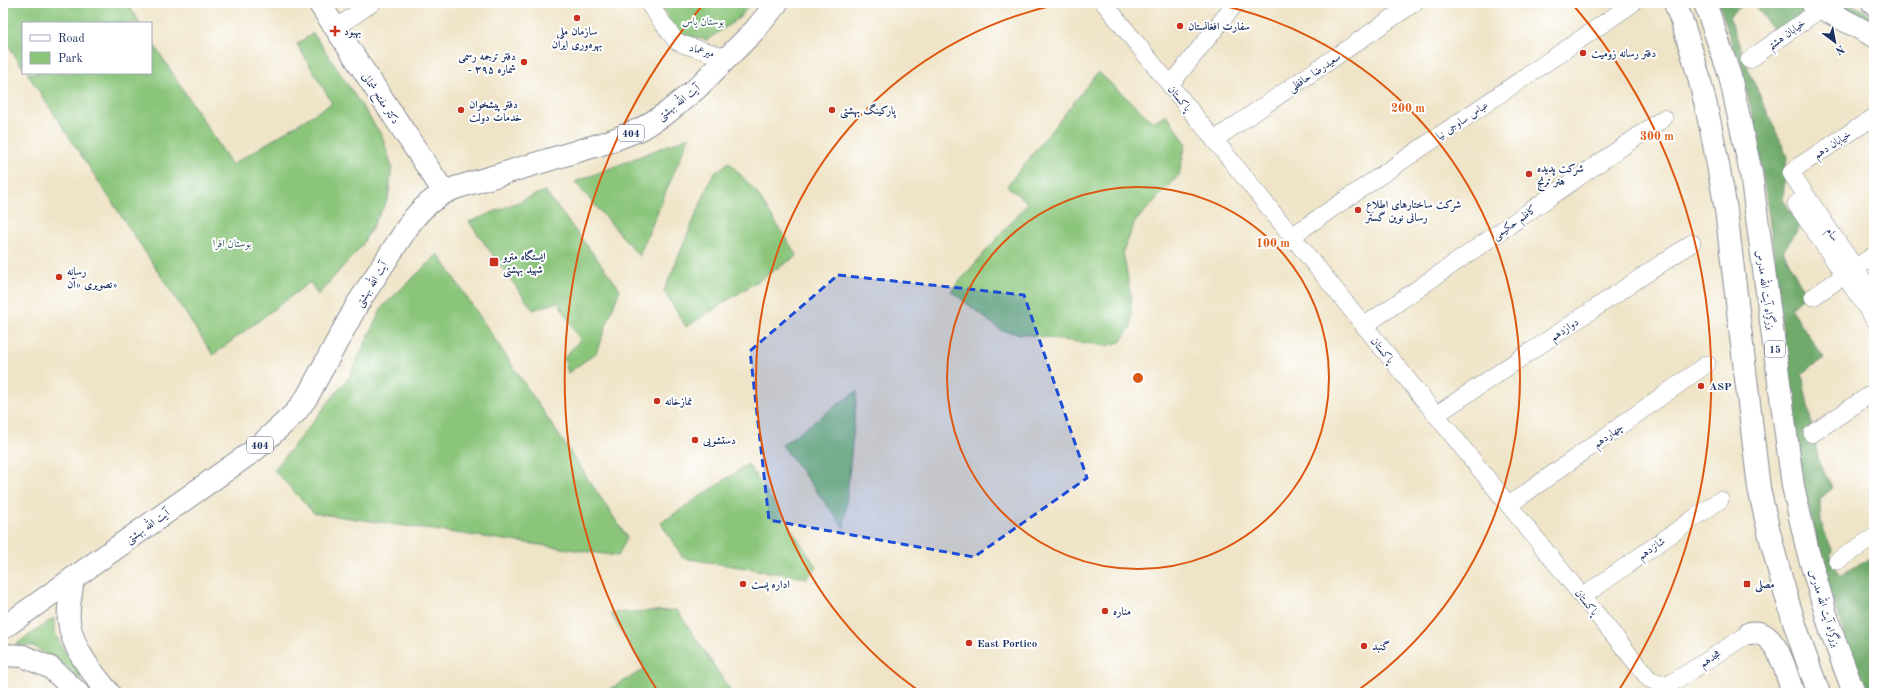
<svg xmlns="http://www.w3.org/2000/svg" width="1877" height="696" font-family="'Old Standard TT',Amiri,serif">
	<rect width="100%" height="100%" fill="#fff"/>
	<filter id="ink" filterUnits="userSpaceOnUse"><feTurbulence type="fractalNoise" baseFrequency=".025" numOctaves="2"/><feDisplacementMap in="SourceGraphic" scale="8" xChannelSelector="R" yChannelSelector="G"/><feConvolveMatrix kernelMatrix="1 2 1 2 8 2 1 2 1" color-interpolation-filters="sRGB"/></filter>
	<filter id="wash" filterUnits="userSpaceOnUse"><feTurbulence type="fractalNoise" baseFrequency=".012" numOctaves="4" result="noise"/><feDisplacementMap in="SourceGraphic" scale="16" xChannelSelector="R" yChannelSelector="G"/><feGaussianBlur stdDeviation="0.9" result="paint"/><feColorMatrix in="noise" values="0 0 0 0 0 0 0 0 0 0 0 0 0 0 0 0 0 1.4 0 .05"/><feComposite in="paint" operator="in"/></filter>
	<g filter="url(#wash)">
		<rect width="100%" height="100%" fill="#efe4c7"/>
		<g fill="#8ac57a" stroke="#527a6c">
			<path d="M3 3H127L140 23H23V68L3 37Z"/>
			<path d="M660 3H751L739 18 707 40 677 34Z"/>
			<path d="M313 33 382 136 392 167 388 199 362 245 318 295 310 282 213 355 27 73H151V40L232 165 332 103 297 44Z"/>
			<path d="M1098 72 1153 122 1166 114 1186 143 1179 175 1135 222 1123 252 1131 296V327L1120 342 1106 346 1002 331 951 291 1028 203 1007 186Z"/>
			<path d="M689 137 639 256 575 182Z"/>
			<path d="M729 162 756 192 797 256 686 327 664 291 713 174Z"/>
			<path d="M545 191 620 289 596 353 568 373 564 358 580 340 558 302 533 310 469 222Z"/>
			<path d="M438 254 627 537 618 556 314 513 274 470 349 377 382 307Z"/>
			<path d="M857 391 844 528 782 445Z"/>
			<path d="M748 464 817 568 807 578 683 558 661 523Z"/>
			<path d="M677 610 732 693H603L645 669 610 613Z"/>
			<path d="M54 618V631L61 646 83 676 79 678 69 668 33 646 15 645Z"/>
		</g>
		<g fill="#6faa6a" stroke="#456c64">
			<path d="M1719 3H1746L1729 16 1751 76 1787 156 1783 199 1800 227 1783 251 1806 295 1790 308 1824 358 1802 374 1819 463 1833 488 1820 498 1821 523 1833 552 1830 554 1839 576 1874 556V693H1863L1861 690C1840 621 1816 550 1803 479 1785 379 1780 278 1763 178 1759 152 1756 126 1749 101 1741 68 1729 36 1719 3Z"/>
			<path d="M1754 3H1801L1809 8 1775 33Z"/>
			<path d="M1828 3H1849L1874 16V28Z"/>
		</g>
	</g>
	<g filter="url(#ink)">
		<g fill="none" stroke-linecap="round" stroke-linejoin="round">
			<g stroke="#858a92" stroke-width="18">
				<g id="minor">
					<path d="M648 3 676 41C693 50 711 50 727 59"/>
					<path d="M1104 3 1649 679 1663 685 1670 684 1750 633"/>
					<path d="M336 28 372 3"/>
					<path d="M1749 60 1822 8"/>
					<path d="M1170 85 1236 3"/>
					<path d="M1874 117 1799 166 1791 173 1874 296"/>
					<path d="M1214 140 1414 3"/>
					<path d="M1807 197 1796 204 1874 319"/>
					<path d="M1292 236 1632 4"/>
					<path d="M1813 297 1874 255"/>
					<path d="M1364 326 1664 118"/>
					<path d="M1436 415 1692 243"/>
					<path d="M1812 434 1874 392"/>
					<path d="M1509 505 1707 364"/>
					<path d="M1837 561 1874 537"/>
					<path d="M1582 597 1720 500"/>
				</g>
			</g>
			<g stroke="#858a92" stroke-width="24">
				<g id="major">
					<path d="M319 3 444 192"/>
					<path d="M1812 3 1874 36"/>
					<path d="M1873 3 1874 4"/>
					<path d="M73 578C72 591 67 608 69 621 72 649 92 672 109 693"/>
					<path d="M3 628 256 449 296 412 307 397 358 303 411 222C423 206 437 195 455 188L608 142 641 129 668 112 697 88 755 30 777 3"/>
					<path d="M3 655 23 656 51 668 78 693"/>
				</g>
			</g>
			<g stroke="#858a92" stroke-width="24">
				<g id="highway">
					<path d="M1675 3C1701 69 1714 140 1726 210L1759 488C1774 558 1793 626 1819 693"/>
					<path d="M1705 3 1730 76 1751 173 1793 486 1808 552 1831 631 1854 693"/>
					<path d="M1750 633C1777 628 1786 673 1793 693"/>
				</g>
			</g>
			<use href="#minor" stroke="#fff" stroke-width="17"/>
			<use href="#major" stroke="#fff" stroke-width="22"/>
			<use href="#highway" stroke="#fff" stroke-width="22"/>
		</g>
	</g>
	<path fill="#1d4ed8" fill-opacity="0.2" stroke="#1d4ed8" stroke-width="3" stroke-dasharray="8 5" stroke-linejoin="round" d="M838 275 1024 295 1087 478 974 557 769 520 750 351Z"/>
	<g fill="none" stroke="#de5710" stroke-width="2">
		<circle cx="1138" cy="378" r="191"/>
		<path d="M922 693A382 382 0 0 1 1065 3M1211 3A382 382 0 0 1 1354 693"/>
		<path d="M657 690A573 573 0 0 1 702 6M1574 6A573 573 0 0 1 1619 690"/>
	</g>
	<g fill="#c8321e" stroke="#fff" stroke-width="1.5">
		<circle cx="577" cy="18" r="4"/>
		<circle cx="1180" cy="26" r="4"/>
		<path d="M333 25h4v4h4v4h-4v4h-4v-4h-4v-4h4z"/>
		<circle cx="1583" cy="53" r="4"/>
		<circle cx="524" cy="62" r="4"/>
		<circle cx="461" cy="110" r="4"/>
		<circle cx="832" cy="110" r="4"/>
		<circle cx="1529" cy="174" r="4"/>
		<circle cx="1358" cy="210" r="4"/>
		<rect x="489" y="257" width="10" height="10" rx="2"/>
		<circle cx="59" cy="277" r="4"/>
		<circle cx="1701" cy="386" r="4"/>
		<circle cx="657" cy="401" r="4"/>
		<circle cx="695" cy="440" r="4"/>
		<circle cx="743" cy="584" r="4"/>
		<rect x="1743" y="580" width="8" height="8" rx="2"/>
		<circle cx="1105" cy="611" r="4"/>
		<circle cx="969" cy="643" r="4"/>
		<circle cx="1364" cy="646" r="4"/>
	</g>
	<g text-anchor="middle" stroke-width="4" stroke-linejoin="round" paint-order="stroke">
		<g fill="#fff" stroke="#5f6d8e" stroke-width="1">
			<rect x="618" y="125" width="26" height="16" rx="3"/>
			<rect x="1765" y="341" width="20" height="16" rx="3"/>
			<rect x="247" y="437" width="26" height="16" rx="3"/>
		</g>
		<g font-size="10" font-weight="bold" fill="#1b2f5e">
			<text x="631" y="137">404</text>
			<text x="1775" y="353">15</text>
			<text x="260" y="449">404</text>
		</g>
		<g font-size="11" fill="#3c5c66" stroke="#fff">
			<text x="703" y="25">بوستان یاس</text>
			<text x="232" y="247">بوستان افرا</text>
		</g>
		<g font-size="11" font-weight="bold" fill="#1b2f5e" stroke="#fff" text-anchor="start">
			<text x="1188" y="30">سفارت افغانستان</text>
			<text x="344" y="35">بهبود</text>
			<text x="577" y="35" text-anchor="middle">سازمان ملی<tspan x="577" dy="13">بهره‌وری ایران</tspan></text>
			<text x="1591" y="57">دفتر رسانه زومیت</text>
			<text x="516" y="60" text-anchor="end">دفتر ترجمه رسمی<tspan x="516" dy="13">- شماره ۳۹۵</tspan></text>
			<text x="469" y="108">دفتر پیشخوان<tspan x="469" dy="13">خدمات دولت</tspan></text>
			<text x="840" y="114">پارکینگ بهشتی</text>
			<text x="1537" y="172">شرکت پدیده<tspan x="1537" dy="13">هنر ترنج</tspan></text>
			<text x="1366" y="208">شرکت ساختارهای اطلاع<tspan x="1366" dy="13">رسانی نوین گستر</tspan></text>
			<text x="503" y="260">ایستگاه مترو<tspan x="503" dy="13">شهید بهشتی</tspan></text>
			<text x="67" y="275">رسانه<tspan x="67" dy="13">تصویری «آن»</tspan></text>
			<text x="1709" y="390">ASP</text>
			<text x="665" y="405">نمازخانه</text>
			<text x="703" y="444">دستشویی</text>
			<text x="751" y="588">اداره پست</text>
			<text x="1755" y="588">مصلی</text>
			<text x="1113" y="615">مناره</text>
			<text x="977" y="647">East Portico</text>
			<text x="1372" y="650">گنبد</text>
		</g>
		<g font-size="11" fill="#1b2f5e" stroke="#fff">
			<text transform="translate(1786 34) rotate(-36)" y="4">خیابان هشتم</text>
			<text transform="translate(702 50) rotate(15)" y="4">میرعماد</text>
			<text transform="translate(1314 72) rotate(-34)" y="4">سعیدرضا حافظی</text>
			<text transform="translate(381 98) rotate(57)" y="4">دکتر مفتح شمالی</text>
			<text transform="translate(1180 98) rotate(51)" y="4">پاکستان</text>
			<text transform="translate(678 102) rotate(-38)" y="4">آیت الله بهشتی</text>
			<text transform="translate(1462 120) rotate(-34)" y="4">عباس ساوجی نیا</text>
			<text transform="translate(1832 144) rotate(-33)" y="4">خیابان دهم</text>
			<text transform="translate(1514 222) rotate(-35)" y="4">کاظم حکیمی</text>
			<text transform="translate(1833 234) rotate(56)" y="4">سام</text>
			<text transform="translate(371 284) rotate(-58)" y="4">آیت الله بهشتی</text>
			<text transform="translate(1766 290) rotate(82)" y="4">بزرگراه آیت الله مدرس</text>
			<text transform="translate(1564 329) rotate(-34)" y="4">دوازدهم</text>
			<text transform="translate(1383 350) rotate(51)" y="4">پاکستان</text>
			<text transform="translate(1608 435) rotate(-35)" y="4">چهاردهم</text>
			<text transform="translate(147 526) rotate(-35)" y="4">آیت الله بهشتی</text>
			<text transform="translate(1651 548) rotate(-35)" y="4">شانزدهم</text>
			<text transform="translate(1587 602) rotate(51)" y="4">پاکستان</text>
			<text transform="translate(1825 608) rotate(73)" y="4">بزرگراه آیت الله مدرس</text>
			<text transform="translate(1710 658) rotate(-32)" y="4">هجدهم</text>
		</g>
	</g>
	<circle cx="1138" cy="378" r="6" fill="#de5710" stroke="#fff" stroke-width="2"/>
	<g font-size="12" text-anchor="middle" font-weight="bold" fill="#de5710" stroke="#fff" stroke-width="4" stroke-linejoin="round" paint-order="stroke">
		<text x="1408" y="112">200 m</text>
		<text x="1657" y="140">300 m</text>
		<text x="1273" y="247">100 m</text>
	</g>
	<rect width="1877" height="696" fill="none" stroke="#fff" stroke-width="16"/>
	<rect x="22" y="22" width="130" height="52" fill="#ffffff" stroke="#a4acbf"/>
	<rect x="30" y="35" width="20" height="6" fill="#ffffff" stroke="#a4acbf"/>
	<text x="58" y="42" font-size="12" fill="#1b2f5e">Road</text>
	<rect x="30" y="52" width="20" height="12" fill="#8ac57a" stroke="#a4acbf"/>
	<text x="58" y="62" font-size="12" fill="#1b2f5e">Park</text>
	<g transform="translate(1835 42) rotate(148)" stroke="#ffffff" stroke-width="3" paint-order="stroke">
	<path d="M0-3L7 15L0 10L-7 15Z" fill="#1b2f5e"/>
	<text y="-6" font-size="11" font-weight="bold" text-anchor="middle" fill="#1b2f5e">N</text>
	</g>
</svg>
